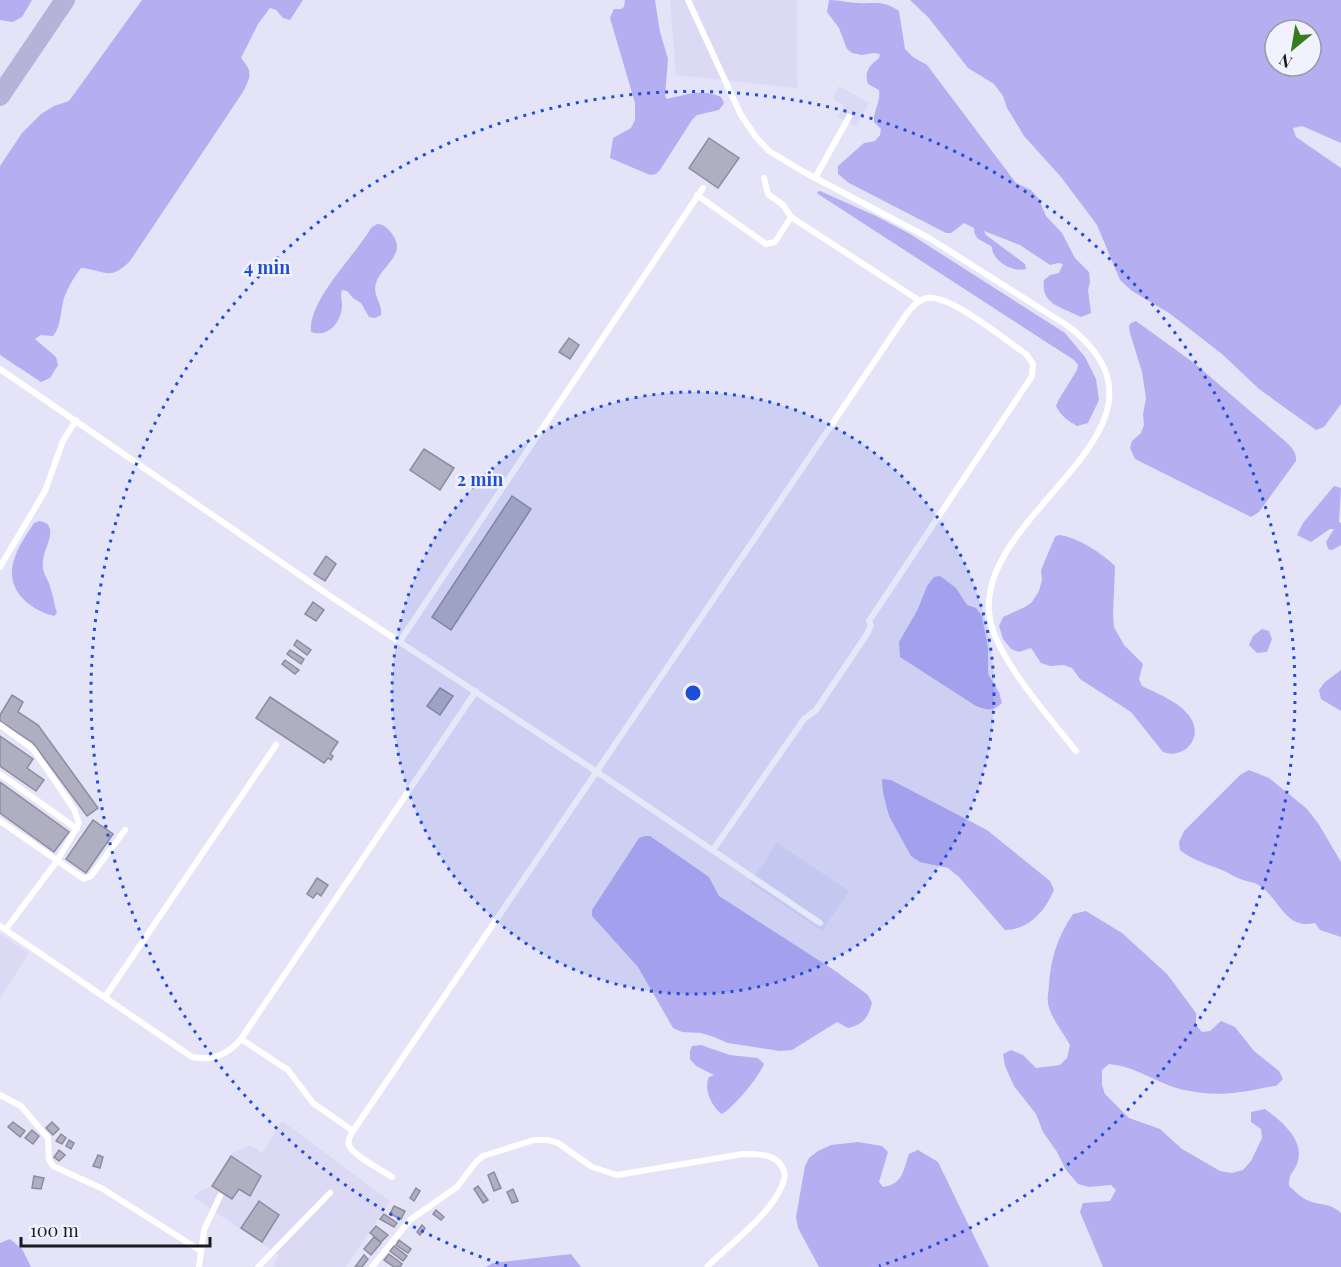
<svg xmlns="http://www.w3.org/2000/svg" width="1341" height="1267" font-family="'Playfair Display',serif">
	<rect width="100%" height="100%" fill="#e5e3f7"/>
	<g fill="#dbd9f4">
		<path d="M670 0H797V88L676 75Z"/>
		<path d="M839 86 869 103 856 127 838 117 844 105 833 99Z"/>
		<path d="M777 843 849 891 822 931 750 883Z"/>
		<path d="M0 934 29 953 0 998Z"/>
		<path d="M282 1121 390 1201 346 1267H276L273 1265 279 1255 193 1197 200 1191 212 1186 233 1153 249 1145 262 1153Z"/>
	</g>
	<g fill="#b5aef1" fill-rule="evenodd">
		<path d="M0 0H32L22 17 13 22 0 20Z"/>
		<path d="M142 0H303L290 20 283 18 276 10 270 8 258 24 241 58C253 72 251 76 243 92L130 261C109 282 106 270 81 268 74 277 68 287 64 298 60 311 62 325 53 336L41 335 35 339 56 357 58 365 50 378 41 382 0 355V166L22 133 41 114 54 106 69 101Z"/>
		<path d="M625 0H655L660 32 668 59 665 96 667 99C688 95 699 88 721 97L724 103 719 110 697 115 692 120 660 170 656 174 650 175 610 158 613 138 631 128 635 120V103L610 18 614 9H621L624 7Z"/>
		<path d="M829 0C840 0 849 3 858 3 877 4 882 0 899 11L905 49 913 57 927 65 1016 183 1031 190 1038 198 1046 216 1062 233 1075 258 1089 272 1090 282 1088 290 1091 313 1081 317C1063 307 1040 305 1044 280L1050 275 1059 273 1063 264 1058 263 1050 265 1020 245 984 231 986 235 1025 264 1026 269C1013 273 992 261 992 247 983 240 974 241 974 228L964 223 951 233H946L849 183 838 174V166L864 143 875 141 880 135 881 129 874 122C873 111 881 102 879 90L868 84C864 72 869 66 879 58L880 54 873 53 862 55 852 53 847 49 839 28 827 12Z"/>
		<path d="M910 0H1341V143L1302 126 1293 128 1296 137 1341 168V404L1324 427 1316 430 1259 389 1222 354 1169 313 1132 291 1120 280 1097 225 1061 177 1024 136 1007 108 1003 96 994 84 968 68 928 17ZM1275 30H1311V66H1275Z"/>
		<path d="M820 191 876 216 910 234 1065 333 1085 357 1096 379 1099 400 1088 423 1077 426C1068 421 1061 416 1056 406L1059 399 1077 370 1078 365 1074 360 818 194 817 192Z"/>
		<path d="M377 224C383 224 388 228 392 234 408 254 381 266 376 283 372 295 383 304 381 315L375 318 369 317 361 303 353 298 347 291 342 290C340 297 342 298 342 305 342 322 328 338 311 332 308 300 355 256 371 228Z"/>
		<path d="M1136 321 1194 363 1285 441C1291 447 1297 452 1296 461L1259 512 1251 517 1135 459 1130 448 1132 441 1141 433 1144 425 1143 414 1146 398 1142 372 1130 333 1129 326 1131 323Z"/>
		<path d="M1334 486 1341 488 1339 522 1341 523V545L1332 550 1328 549 1326 542 1334 529H1330L1311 542 1297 535 1303 523Z"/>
		<path d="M39 521C45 522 48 523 50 529 52 539 43 552 43 562 41 573 49 579 51 590 54 598 54 604 57 613L54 616C27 609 3 587 15 557 19 545 27 534 34 523Z"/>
		<path d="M1059 535C1077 537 1102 553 1115 566L1113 615 1114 627 1124 645 1143 664 1139 679 1142 686C1158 694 1180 702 1190 717 1204 737 1185 760 1163 752L1131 712 1080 679 1072 668 1064 665 1050 666 1041 663 1031 648 1019 652 1011 649 1003 639 999 626 1003 617 1025 607 1032 602 1039 591 1042 580 1041 570 1055 537Z"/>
		<path d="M940 576 956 588 967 605 976 608 982 616 988 648V674L999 692 1002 703C993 712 987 710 976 706L900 657 899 642 918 609 927 586 934 577Z"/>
		<path d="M1262 629 1269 631 1272 639 1267 652 1257 653 1249 645 1253 636Z"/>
		<path d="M1341 670V711L1321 699 1319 690 1325 682Z"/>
		<path d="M1249 770 1269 778 1306 808 1318 823 1341 862V937L1320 930 1315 923C1285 930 1280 899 1260 886 1255 882 1249 882 1243 880 1236 878 1229 873 1222 870 1207 864 1192 860 1180 850L1179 842 1184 831 1240 775Z"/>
		<path d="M882 779 891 780 987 830 1050 881 1054 890C1045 911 1029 930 1005 930L959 877 948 868 920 862 911 856 889 816 883 793Z"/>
		<path d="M645 836H650L709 877 719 896 834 970 868 995 872 1003C868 1018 864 1024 848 1028L837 1022 792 1050 780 1051 728 1043 714 1037 701 1033 682 1032 673 1028 638 967 592 916V910L639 838Z"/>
		<path d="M1086 911 1122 933 1167 974 1196 1013V1025L1202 1032 1210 1031 1221 1021 1235 1027 1254 1051 1279 1071 1283 1079 1276 1086C1264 1087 1252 1091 1240 1092 1223 1095 1201 1094 1184 1090 1157 1084 1139 1067 1109 1064L1102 1070V1085L1105 1094 1129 1118 1160 1129 1182 1149 1220 1171 1232 1173 1243 1170 1251 1161 1262 1138 1261 1129 1251 1122V1112L1265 1109C1281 1121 1306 1140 1297 1164 1293 1174 1289 1172 1289 1186 1295 1191 1301 1198 1309 1201 1322 1206 1329 1202 1341 1213V1267H1103L1080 1212 1083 1203 1110 1201 1116 1190 1111 1185 1089 1187 1078 1184 1066 1170 1057 1152 1043 1132 1036 1114 1014 1086 1005 1066 1003 1054 1011 1050 1023 1055 1036 1068 1060 1065 1067 1058 1070 1045C1063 1032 1050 1017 1048 1003 1047 997 1049 990 1049 984 1051 957 1058 936 1073 914Z"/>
		<path d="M701 1045 730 1055 758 1058 764 1064C759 1077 734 1107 722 1114 712 1107 703 1089 709 1077L714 1075 696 1066 690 1059V1051L692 1046Z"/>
		<path d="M858 1142 882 1146 888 1152 879 1182 883 1187C903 1184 903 1171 909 1154L918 1150 938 1162 989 1267H819L798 1228 796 1217 805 1166 809 1158 818 1151 831 1145Z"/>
		<path d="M10 1239 22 1249 31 1267H0V1243Z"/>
		<path d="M571 1254 581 1267H486L493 1263Z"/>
	</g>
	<g fill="#b0afc2" stroke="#8d8c9e" stroke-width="1.5">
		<path d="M709 138 739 158 718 188 689 168Z"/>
		<path d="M569 338 579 345 570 359 559 352Z"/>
		<path d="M424 449 454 468 440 490 410 470Z"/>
		<path d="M512 496 531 509 451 630 432 617Z"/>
		<path d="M326 556 336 564 325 581 314 574Z"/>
		<path d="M313 602 324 610 316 621 305 614Z"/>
		<path d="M297 640 311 650 307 655 294 645Z"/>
		<path d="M290 650 304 659 301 664 287 654Z"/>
		<path d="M285 660 299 670 295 674 282 664Z"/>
		<path d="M440 688 453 696 440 715 427 706Z"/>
		<path d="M12 695 23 702 18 712 38 725 98 808 87 816 33 743 0 721V715Z"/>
		<path d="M270 697 338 742 330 754 333 756 331 760 328 758 324 763 256 718Z"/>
		<path d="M0 736 33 759 27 768 44 780 36 791 0 766Z"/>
		<path d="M0 782 69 832 54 852 0 813Z"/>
		<path d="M93 820 113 834 86 873 66 859Z"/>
		<path d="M317 878 328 885 321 896 317 893 313 898 307 894Z"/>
		<path d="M13 1122 25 1131 20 1137 8 1127Z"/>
		<path d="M52 1122 59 1129 53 1135 46 1128Z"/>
		<path d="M32 1130 39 1136 33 1144 25 1138Z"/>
		<path d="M61 1134 66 1138 62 1144 56 1141Z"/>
		<path d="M69 1140 74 1143 71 1149 66 1146Z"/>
		<path d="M59 1150 65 1155 59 1161 54 1157Z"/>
		<path d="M98 1155 103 1157 100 1168 93 1166Z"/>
		<path d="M231 1156 261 1176 250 1196 239 1189 232 1199 212 1186Z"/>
		<path d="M494 1172 501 1188 494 1191 488 1175Z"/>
		<path d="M34 1176 44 1178 41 1189 32 1188Z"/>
		<path d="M478 1186 488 1200 483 1203 474 1189Z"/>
		<path d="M416 1188 420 1191 414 1201 410 1198Z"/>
		<path d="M513 1189 518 1201 512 1203 507 1192Z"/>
		<path d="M259 1201 279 1215 262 1242 241 1228Z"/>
		<path d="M394 1206 405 1211 401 1219 390 1214Z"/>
		<path d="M436 1210 444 1217 441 1220 433 1214Z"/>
		<path d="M384 1214 397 1223 394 1227 380 1219Z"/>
		<path d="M422 1225 425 1228 420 1235 417 1232Z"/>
		<path d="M376 1226 388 1235 381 1242 370 1233Z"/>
		<path d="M374 1237 381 1243 371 1255 364 1249Z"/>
		<path d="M399 1240 411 1249 408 1253 396 1245Z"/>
		<path d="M394 1246 407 1256 403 1261 390 1251Z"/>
		<path d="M389 1254 402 1264 400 1267H394L384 1260Z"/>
		<path d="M364 1255 368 1259 362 1267H355Z"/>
	</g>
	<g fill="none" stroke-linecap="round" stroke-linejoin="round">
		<g stroke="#fff" stroke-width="6">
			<path d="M688 0 741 115 756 137 769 151 804 172 929 238 1068 326C1201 428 970 512 990 619 997 659 1050 718 1076 751"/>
			<path d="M764 178 768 194 783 205 791 217"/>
			<path d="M815 178 849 117"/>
			<path d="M697 195 766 244 775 242 791 217 920 301"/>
			<path d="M0 369 336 600 597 772 820 923"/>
			<path d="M0 567 45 491 63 441 76 420"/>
			<path d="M400 641 703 188"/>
			<path d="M0 725 33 749 74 809 79 824 57 861 6 929"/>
			<path d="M0 774 77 829"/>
			<path d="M0 821 84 879 91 876 125 830"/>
			<path d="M0 926 192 1057C212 1061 228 1055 241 1039L288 1070 313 1103 353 1131C351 1135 347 1139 349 1145 352 1155 382 1170 392 1177"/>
			<path d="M105 997 276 745"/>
			<path d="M241 1039 476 691"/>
			<path d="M0 1095 21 1106 48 1138 49 1160 53 1166 103 1189 201 1251"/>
			<path d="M353 1131 908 312C913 306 918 300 927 298 950 294 1005 340 1026 354L1033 364 1032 376 869 621 871 625 867 634 816 710 804 719 713 850"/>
			<path d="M199 1267 204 1230 220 1196"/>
			<path d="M258 1267 330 1193"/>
			<path d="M372 1267 410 1220 457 1187 476 1162 483 1156 534 1140H548L558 1143 592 1167 617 1175 743 1154C762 1154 781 1154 785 1175 779 1210 731 1242 707 1267"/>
		</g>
		<path stroke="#b6b2d8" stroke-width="20" d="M0 96 65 0"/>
	</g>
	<circle cx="693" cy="693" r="301" fill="#1d4ed8" fill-opacity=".12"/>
	<g fill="none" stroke="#1d4ed8" stroke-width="3" stroke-dasharray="3 6">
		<circle cx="693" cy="693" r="301"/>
		<path d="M507 1266A602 602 0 1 1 879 1266"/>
	</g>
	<circle cx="693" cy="693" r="9" fill="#1d4ed8" stroke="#f2f2fe" stroke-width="3"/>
	<g font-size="18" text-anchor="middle" font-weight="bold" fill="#1d4ed8" stroke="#f2f2fe" stroke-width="5" stroke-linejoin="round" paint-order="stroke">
		<text x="267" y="274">4 min</text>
		<text x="480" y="486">2 min</text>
	</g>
	<g transform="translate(1293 48) rotate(210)"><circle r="28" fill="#f2f2fe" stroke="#9b9ba5" stroke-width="1.5"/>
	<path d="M0-4.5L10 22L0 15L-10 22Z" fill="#387c1f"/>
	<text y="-9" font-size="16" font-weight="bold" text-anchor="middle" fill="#191920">N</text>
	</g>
	<path d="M21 1237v9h189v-9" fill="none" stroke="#191920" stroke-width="3"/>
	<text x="30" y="1237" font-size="18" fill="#191920" stroke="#f2f2fe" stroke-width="4.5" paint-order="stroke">100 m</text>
</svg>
